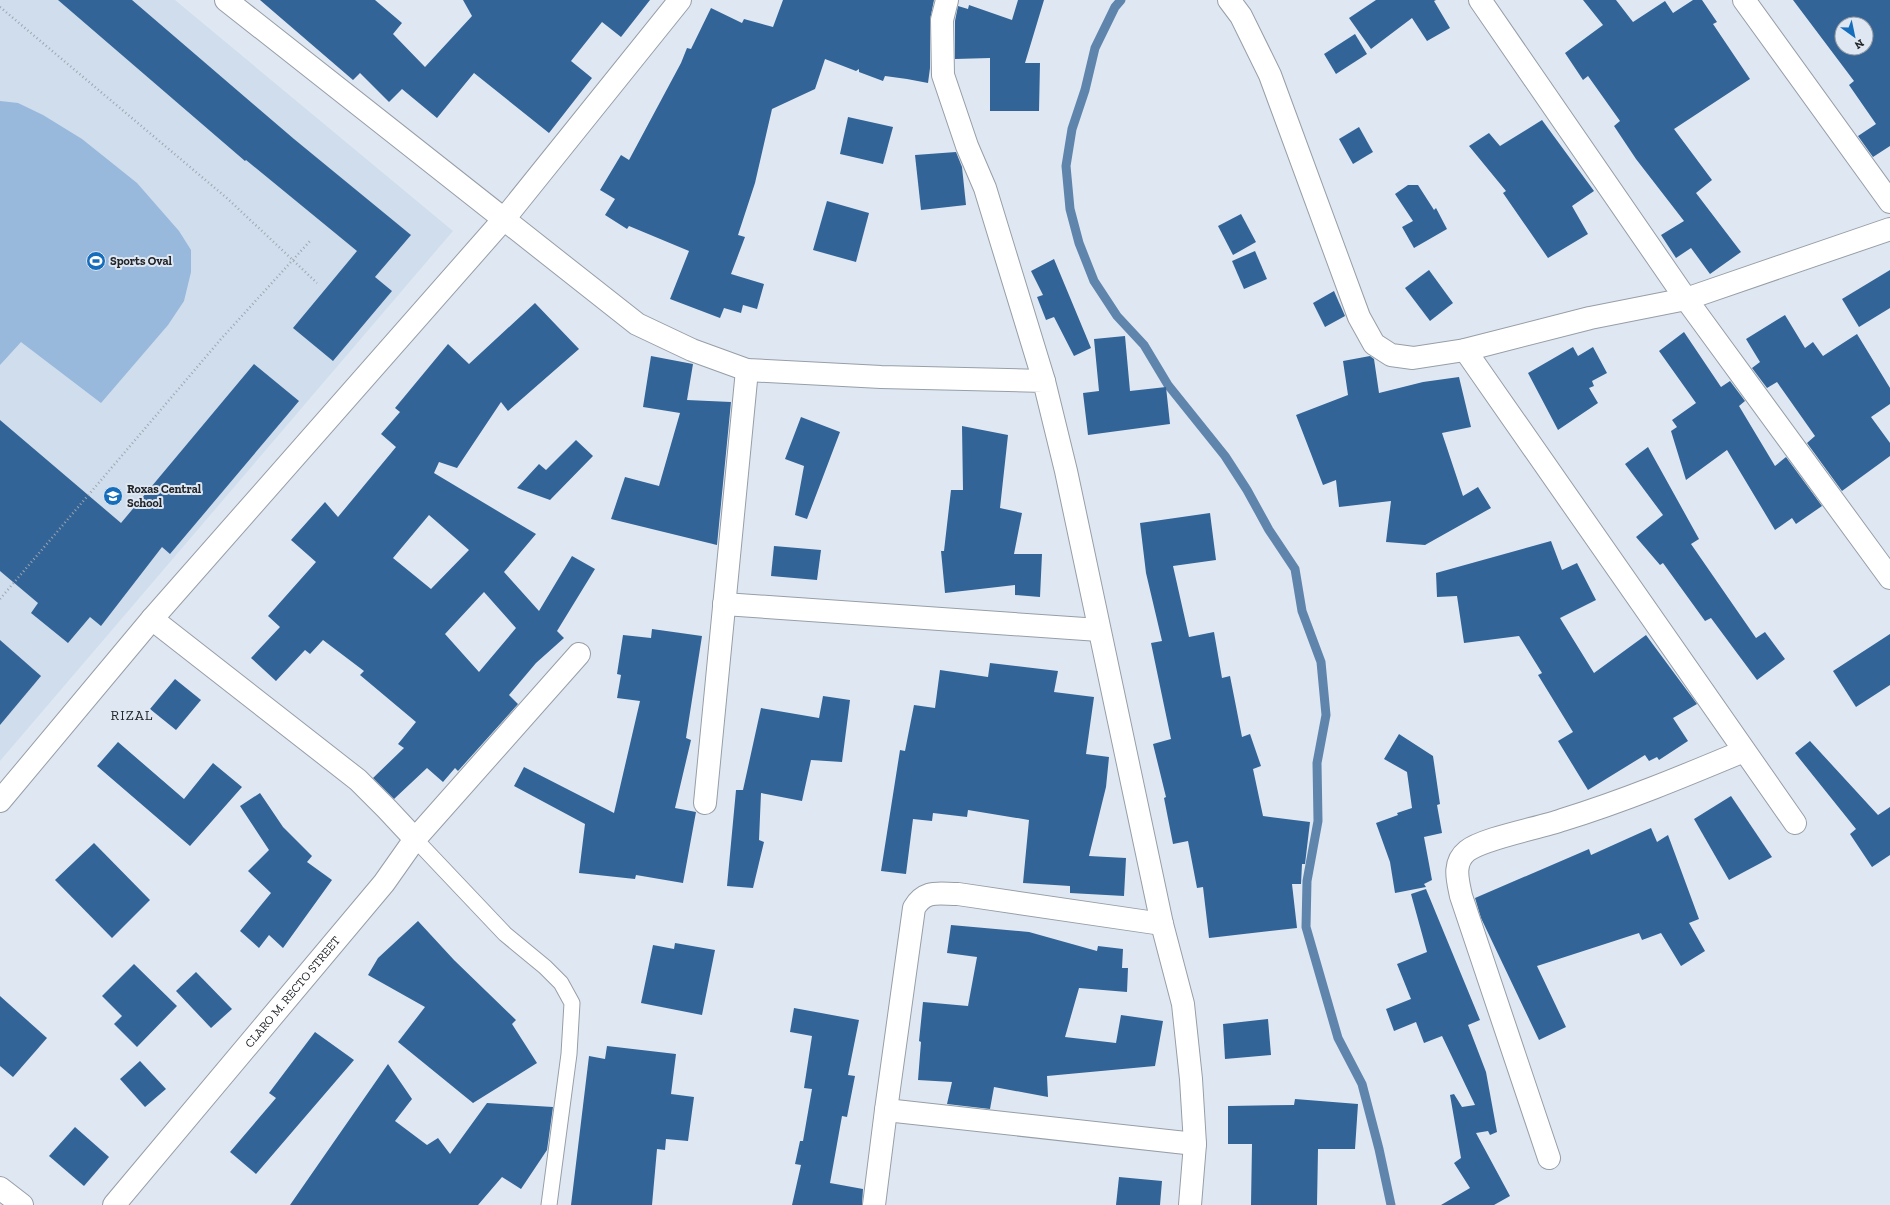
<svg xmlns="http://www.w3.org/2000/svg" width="1890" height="1205" font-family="'Zilla Slab',serif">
	<rect width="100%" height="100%" fill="#dfe8f2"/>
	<path fill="#cfdded" d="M0 0H175L453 231 0 761Z"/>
	<path fill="#98b8dc" d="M0 101 18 103 43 115 82 139 137 183 179 231 191 250V272L184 301 168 325 101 403 21 342 0 365Z"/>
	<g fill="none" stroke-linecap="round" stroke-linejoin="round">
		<path stroke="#6085ad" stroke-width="9" d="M1121 0 1115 7 1095 48 1085 90 1072 129 1066 166 1070 209 1079 243 1094 281 1117 316 1144 345 1168 385 1225 456 1247 490 1269 530 1295 569 1302 611 1321 662 1326 715 1317 763 1318 821 1307 881 1306 927 1338 1038 1362 1084 1379 1149 1391 1205"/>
	</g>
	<g fill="#336497" fill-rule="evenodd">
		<path d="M58 0H132L294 139 411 235 375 277 392 291 333 361 293 328 357 251 246 160 245 161Z"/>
		<path d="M260 0H375L402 23 393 34 425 67 472 16 463 0H650L621 37 602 22 571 61 592 78 549 133 474 73 437 118 402 89 389 102 360 73 353 80Z"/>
		<path d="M783 0H934L930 20V68L928 83 907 79V77V79L885 76 883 81 859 72V69L856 71 825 59 815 89 772 109 755 183 738 235 745 237 731 274 764 284 757 309 743 305 741 313 724 308 720 318 670 299 689 251 629 226 627 229 605 215 615 199 600 190 621 155 629 160 681 63 687 48 691 49 711 8 742 23 744 19 773 27Z"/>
		<path d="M1018 0H1044L1025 63H1040L1039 111H990V58L955 59V21L958 6 968 9 969 5 1012 20Z"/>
		<path d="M1376 0H1436L1434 1 1450 28 1427 41 1412 18 1371 49 1349 18Z"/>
		<path d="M1583 0H1616L1633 22 1665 1 1673 13 1693 0H1702L1717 22 1713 24 1750 79 1674 129 1712 180 1696 193 1741 252 1710 274 1691 248 1676 258 1661 235 1684 221 1636 159 1614 126 1620 121 1588 76 1583 80 1565 53 1603 25Z"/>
		<path d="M1793 0H1890V146L1873 157 1858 136 1876 124 1849 85 1854 81ZM1842 24H1866V48H1842Z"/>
		<path d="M1355 34 1367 54 1336 74 1324 54Z"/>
		<path d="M848 117 893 127 883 164 840 154Z"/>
		<path d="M1542 120 1594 191 1572 206 1588 234 1548 258 1503 193 1506 191 1469 146 1489 133 1500 146Z"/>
		<path d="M1359 127 1373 152 1353 164 1339 139Z"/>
		<path d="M956 152 962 167 966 205 921 210 915 155Z"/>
		<path d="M1408 185H1418L1434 210 1436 208 1447 229 1414 248 1402 227 1413 221 1395 194Z"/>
		<path d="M827 201 869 213 856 262 813 250Z"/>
		<path d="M1241 214 1256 242 1233 255 1218 226Z"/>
		<path d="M1255 251 1267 279 1244 289 1232 261Z"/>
		<path d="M1054 259 1091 348 1074 356 1054 317 1046 320 1037 297 1043 295 1031 271Z"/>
		<path d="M1429 270 1453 303 1430 321 1405 288Z"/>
		<path d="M1890 270V308L1859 327 1842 299Z"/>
		<path d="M1334 291 1345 316 1325 327 1313 303Z"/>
		<path d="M535 303 579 349 508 411 501 402 457 468 439 462 434 473 536 534 504 572 539 611 572 556 595 569 557 631 564 638 536 663 509 695 518 704 458 771 455 768 443 782 427 768 394 799 373 778 404 748 398 744 416 722 360 675 364 671 323 640 310 654 305 650 276 681 251 658 280 627 268 616 316 562 291 540 325 502 338 517 396 447 381 434 400 412 395 408 448 344 469 364ZM429 515 469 550 431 589 393 558ZM484 592 516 628 479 672 445 634Z"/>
		<path d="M1785 315 1805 348 1813 342 1823 356 1857 334 1890 388V404L1871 417 1890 443V456L1842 491 1807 443 1815 436 1777 382 1767 388 1752 368 1760 362 1746 339Z"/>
		<path d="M1684 332 1721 387 1730 381 1745 401 1739 406 1775 466 1786 457 1822 506 1796 524 1792 518 1775 530 1727 450 1686 480 1671 431 1677 427 1672 420 1696 403 1659 351Z"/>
		<path d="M1125 336 1130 391 1166 387 1170 424 1088 435 1083 393 1099 391 1094 339Z"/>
		<path d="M1573 347 1578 356 1593 347 1607 373 1592 381 1594 386 1589 388 1598 403 1558 430 1528 373Z"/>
		<path d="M651 356 693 364 687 400 731 402 717 545 611 519 625 477 659 486 680 413 643 407Z"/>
		<path d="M1370 356 1374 359 1379 393 1423 382 1459 377 1471 427 1442 433 1463 496 1478 487 1491 508 1425 545 1386 542 1391 501 1339 507 1336 480 1323 485 1296 415 1348 395 1343 361Z"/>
		<path d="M254 364 299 401 170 554 162 547 101 626 90 617 68 643 31 613 38 603 0 571V420L121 523Z"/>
		<path d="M801 417 840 432 807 519 795 515 804 466 785 459Z"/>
		<path d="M962 426 1008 435 1000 508 1022 513 1014 554H1042L1040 597 1015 595V585L945 593 941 551H944L951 490H963Z"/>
		<path d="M576 440 593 456 550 500 517 488 539 464 546 470Z"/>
		<path d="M1648 447 1699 539 1691 544 1756 638 1765 632 1785 659 1757 680 1711 618 1705 621 1663 563 1660 565 1636 537 1663 515 1625 464Z"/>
		<path d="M1210 513 1216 560 1173 566 1189 637 1214 632 1222 678 1230 676 1242 737 1250 734 1261 766 1253 769 1263 816 1310 822 1305 864H1302L1301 884H1292L1297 928 1209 938 1203 887 1197 888 1188 841 1173 844 1164 798 1166 797 1153 744 1171 739 1151 643 1162 641 1146 573 1140 523Z"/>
		<path d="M1551 541 1562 570 1577 563 1596 600 1560 618 1594 673 1646 635 1697 704 1673 718 1688 741 1659 760 1657 757 1649 761 1645 755 1588 790 1558 741 1573 732 1538 675 1542 673 1519 636 1464 643 1457 596 1437 597 1436 573Z"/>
		<path d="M774 546 821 550 817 580 771 576Z"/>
		<path d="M652 629 702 636 686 738 691 740 675 808 696 812 683 883 636 875 635 879 579 873 585 824 514 786 524 767 614 813 640 701 617 698 621 675 617 674 623 635 651 638Z"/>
		<path d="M1890 634V685L1856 707 1833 671Z"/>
		<path d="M0 640 41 676 0 725Z"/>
		<path d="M990 663 1058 671 1054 692 1094 697 1086 754 1109 757 1106 787 1089 856 1126 858 1124 896 1070 893V886L1023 883 1029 820 968 810 967 817 933 813 932 821 913 819 906 874 881 871 900 750 905 751 914 705 935 708 940 670 988 677Z"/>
		<path d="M175 679 201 700 176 730 150 709Z"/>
		<path d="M823 696 850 700 842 762 811 760 802 801 761 793 759 840 764 842 753 888 727 886 736 790H745H743L761 708 819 718Z"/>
		<path d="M1399 734 1433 756 1440 804 1437 805 1442 833 1424 837 1432 880 1424 884 1426 887 1395 893 1390 862 1376 823 1398 815 1397 813 1412 808 1407 772 1384 759Z"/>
		<path d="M1810 741 1878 815 1890 807V855L1872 867 1850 834 1856 829 1795 753Z"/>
		<path d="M118 742 184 799 213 763 242 787 190 846 97 766Z"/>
		<path d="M260 793 283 827 312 856 307 862 332 880 283 948 269 935 259 948 240 931 271 893 248 871 269 850 240 806Z"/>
		<path d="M1731 796 1772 857 1729 880 1694 819Z"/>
		<path d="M1651 828 1657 842 1668 835 1699 919 1689 923 1705 951 1681 966 1661 933 1642 940 1639 933 1537 966 1566 1027 1539 1040 1481 918 1475 898 1589 849 1591 855Z"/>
		<path d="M94 843 150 900 112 938 55 880Z"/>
		<path d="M1426 889 1480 1020 1468 1025 1486 1072 1497 1132 1490 1135 1488 1131 1476 1133 1510 1196 1494 1205H1441L1470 1188 1454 1163 1461 1158 1450 1095 1454 1094 1462 1107 1475 1105 1442 1036 1424 1043 1416 1022 1394 1031 1386 1009 1411 999 1397 964 1427 952 1411 894Z"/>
		<path d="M418 921 454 960 516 1020 512 1024 537 1063 473 1103 398 1042 425 1007 368 975 378 958Z"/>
		<path d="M951 925 1029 932 1097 951 1098 946 1123 949 1122 968H1128L1127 992 1079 988 1065 1037 1116 1043 1121 1015 1163 1021 1155 1066 1047 1076 1048 1097 994 1087 990 1109 947 1104 952 1082 918 1080 921 1042 919 1041 923 1002 968 1006 977 957 947 953Z"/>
		<path d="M675 943 715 950 702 1015 641 1003 653 945 674 949Z"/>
		<path d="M134 964 177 1006 137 1047 114 1024 122 1016 102 996Z"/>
		<path d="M196 972 232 1009 211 1028 176 991Z"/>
		<path d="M0 996 47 1038 13 1077 0 1066Z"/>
		<path d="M794 1008 859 1020 848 1075 855 1076 847 1117 842 1116 830 1183 863 1189 862 1205H792L801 1165 795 1164 800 1141H803L812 1089 804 1088 812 1036 790 1032Z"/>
		<path d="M1268 1019 1271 1055 1225 1059 1223 1024Z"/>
		<path d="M315 1032 354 1060 256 1174 230 1152 276 1098 269 1093Z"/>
		<path d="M607 1046 676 1054 671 1094 694 1097 688 1141 666 1139 665 1150 657 1149 652 1205H571L589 1056 605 1059Z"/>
		<path d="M140 1061 166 1089 145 1107 120 1079Z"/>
		<path d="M388 1064 412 1099 395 1121 427 1145 438 1138 450 1154 487 1103 553 1107 547 1150 521 1189 502 1177 478 1205H290Z"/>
		<path d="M1295 1099 1358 1104 1355 1149H1318L1317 1205H1251L1252 1144H1228V1106L1294 1105Z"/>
		<path d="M75 1127 109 1157 84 1186 49 1156Z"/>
		<path d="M1119 1177 1162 1181 1160 1205H1116Z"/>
	</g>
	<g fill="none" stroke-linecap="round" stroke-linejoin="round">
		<g stroke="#969ea7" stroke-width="17">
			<path id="service" d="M415 839 505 934 545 967 561 983 572 1003 569 1054 549 1205"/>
		</g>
		<g stroke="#969ea7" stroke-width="24">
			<g id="minor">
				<path d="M226 0 637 324 692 350 747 370 881 377 1044 381 1066 471 1162 924 1183 1004 1191 1079 1195 1144 1190 1205"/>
				<path d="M947 0 942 20 943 75 967 146 985 188 1044 381"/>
				<path d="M1229 0 1241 16 1270 75 1359 317 1374 344 1391 355 1413 358 1465 350 1590 318 1686 299 1890 229"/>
				<path d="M1480 0 1686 299 1890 578"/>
				<path d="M1744 0 1890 202"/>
				<path d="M1465 350 1795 823"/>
				<path d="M724 604 1099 630"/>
				<path d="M0 801 152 619 504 219 680 0"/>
				<path d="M705 803 747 370"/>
				<path d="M415 839 579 654"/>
				<path d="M886 1110 1195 1144"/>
				<path d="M1549 1158 1461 896C1458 881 1452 863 1467 851 1483 838 1540 828 1562 820 1624 801 1684 776 1744 751"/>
				<path d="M0 1188 22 1205"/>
				<path id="s1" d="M114 1205 384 883 415 839 387 809 358 780 152 619"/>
				<path d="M874 1205 886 1110 914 908C925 889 939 894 958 894L1162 924"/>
			</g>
		</g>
		<g stroke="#9fa6ae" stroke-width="2.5" stroke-dasharray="1 3" stroke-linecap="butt">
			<path d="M0 7 228 199 317 283"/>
			<path d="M0 599 221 339 310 241"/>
		</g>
		<use href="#service" stroke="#fff" stroke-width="15"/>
		<use href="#minor" stroke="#fff" stroke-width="22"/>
	</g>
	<defs>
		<g id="stadium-disc" transform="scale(1)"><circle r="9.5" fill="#166dbb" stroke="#dfe8f2"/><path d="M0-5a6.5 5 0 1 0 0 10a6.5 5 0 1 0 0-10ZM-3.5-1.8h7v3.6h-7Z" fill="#fff"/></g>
		<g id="school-disc" transform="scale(1)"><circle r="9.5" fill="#166dbb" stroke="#dfe8f2"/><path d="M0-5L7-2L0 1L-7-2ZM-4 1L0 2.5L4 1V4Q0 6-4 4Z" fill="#fff"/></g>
	</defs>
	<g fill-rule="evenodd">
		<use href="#stadium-disc" x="96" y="261"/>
		<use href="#school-disc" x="113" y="496"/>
	</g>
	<g text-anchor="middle" stroke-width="4" stroke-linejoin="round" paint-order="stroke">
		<g font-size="12" font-weight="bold" fill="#222529" stroke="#dfe8f2" text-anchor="start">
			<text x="110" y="265">Sports Oval</text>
			<text x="127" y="493">Roxas Central<tspan x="127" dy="14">School</tspan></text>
		</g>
		<g font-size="12" fill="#222529" stroke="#dfe8f2">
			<text dy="4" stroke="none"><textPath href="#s1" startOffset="278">CLARO M. RECTO STREET</textPath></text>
		</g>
		<g font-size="14" letter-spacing="1" fill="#222529" stroke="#dfe8f2">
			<text x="132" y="720">RIZAL</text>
		</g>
	</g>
	<g transform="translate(1854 36) rotate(147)"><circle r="19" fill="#dfe8f2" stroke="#939aa2"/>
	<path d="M0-3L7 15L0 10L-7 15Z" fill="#166dbb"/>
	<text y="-6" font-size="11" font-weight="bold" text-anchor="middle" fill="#222529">N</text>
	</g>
</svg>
